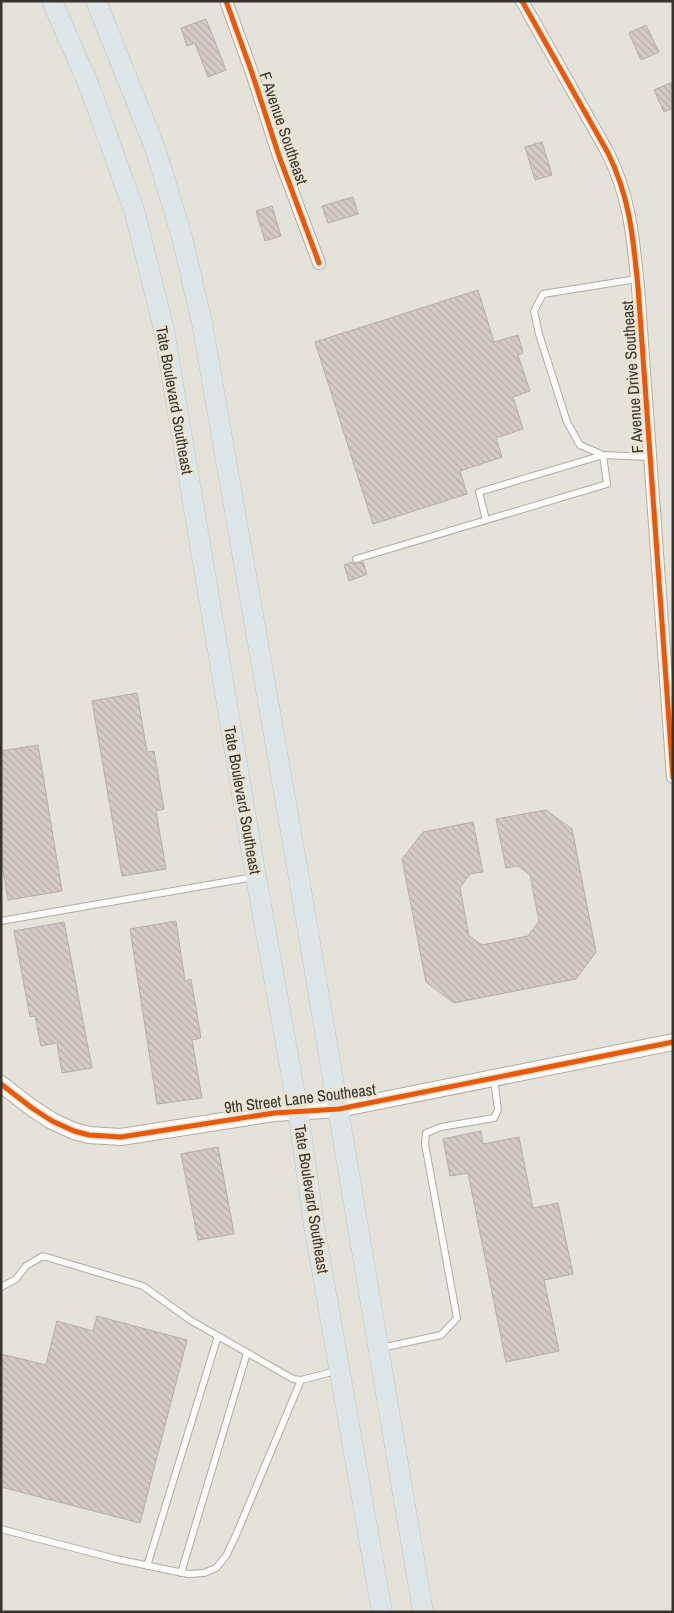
<svg xmlns="http://www.w3.org/2000/svg" width="674" height="1613" font-family="'Archivo Narrow',sans-serif">
	<defs>
		<pattern id="building-back-hatch" width="6" height="6" patternUnits="userSpaceOnUse" patternTransform="scale(1.25)"><rect width="6" height="6" fill="#d5cac5"/><path d="M-1 5l2 2M0 0l6 6M5-1l2 2" fill="none" stroke="#b7aeaa"/></pattern>
	</defs>
	<rect width="100%" height="100%" fill="#e5e2d9"/>
	<g fill="url(#building-back-hatch)" stroke="#b3aeaa">
		<path d="M206 19 226 70 208 77 195 43 187 46 181 28Z"/>
		<path d="M646 25 659 52 641 60 629 33Z"/>
		<path d="M673 82V108L664 112 654 90Z"/>
		<path d="M542 142 552 175 535 180 525 147Z"/>
		<path d="M353 197 358 214 328 223 322 206Z"/>
		<path d="M272 206 281 236 265 241 256 211Z"/>
		<path d="M478 290 494 342 518 335 523 353 518 355 530 391 513 397 523 429 496 438 502 457 460 471 467 494 373 524 315 342Z"/>
		<path d="M352 562 355 564 363 562 367 574 349 581 344 565Z"/>
		<path d="M137 693 147 752 154 751 164 809 156 811 166 869 122 876 92 701Z"/>
		<path d="M38 745 62 891 8 900 1 856V810H3L1 798V751Z"/>
		<path d="M546 810 572 829 596 952 576 979 454 1003 426 982 402 859 423 832 473 822 483 872 470 874 460 888 469 936 482 945 528 936 539 921 530 875 518 866 506 868 496 819Z"/>
		<path d="M176 921 185 981 191 979 201 1038 192 1040 202 1098 157 1104 130 929Z"/>
		<path d="M64 922 92 1068 62 1073 57 1043 41 1046 35 1016 30 1017 14 931Z"/>
		<path d="M481 1131 483 1144 519 1137 533 1208 558 1203 573 1274 544 1280 559 1351 506 1362 468 1173 450 1176 443 1139Z"/>
		<path d="M218 1147 234 1234 198 1240 181 1154Z"/>
		<path d="M97 1316 187 1340 140 1523 1 1487V1354L46 1365 57 1321 93 1331Z"/>
	</g>
	<g fill="none" stroke-linecap="round" stroke-linejoin="round">
		<g stroke="#afaca5" stroke-width="8">
			<g id="service">
				<path d="M637 279 543 294 534 311 539 334 567 422 580 445 603 455 650 457"/>
				<path d="M356 559 607 484 603 455 479 492 486 520"/>
				<path d="M1 921 254 877"/>
				<path d="M1 1287 16 1279 26 1266 43 1256 143 1286 190 1320 293 1379 301 1380 336 1371"/>
				<path d="M381 1348 441 1335 457 1318 425 1144 426 1133 441 1127 494 1118 498 1110 494 1079"/>
				<path d="M1 1529 116 1559 188 1574 204 1573 216 1568 226 1556 236 1535 301 1380"/>
				<path d="M147 1566 218 1336"/>
				<path d="M181 1573 247 1353"/>
			</g>
		</g>
		<g stroke="#afaca5" stroke-width="14">
			<g id="minor">
				<path d="M226 1 252 73 279 156 319 263"/>
				<path d="M522 1 608 153C630 198 633 237 638 287L673 777"/>
			</g>
		</g>
		<g stroke="#afaca5" stroke-width="18">
			<path id="tertiary" d="M1 1084 32 1108 52 1121 74 1131 89 1135 121 1137 274 1113 339 1109 673 1042"/>
		</g>
		<g stroke="#c2c1bc" stroke-width="21">
			<g id="primary">
				<path d="M52 1 90 88 135 213 164 330 256 877 298 1111 314 1225 382 1612"/>
				<path d="M96 1 155 148 182 237 202 323 299 878 423 1612"/>
			</g>
		</g>
		<use href="#service" stroke="#fbfbf9" stroke-width="6"/>
		<use href="#minor" stroke="#fbfbf9" stroke-width="12"/>
		<use href="#tertiary" stroke="#fbfbf9" stroke-width="16"/>
		<use href="#primary" stroke="#dde7e9" stroke-width="20"/>
		<g stroke="#ebe4d3" stroke-width="8">
			<g id="cycleway">
				<path d="M226 1 252 73 279 156 319 263"/>
				<path d="M522 1 608 153C630 198 633 237 638 287L673 777"/>
				<path d="M1 1084 32 1108 52 1121 74 1131 89 1135 121 1137 274 1113 339 1109 673 1042"/>
			</g>
		</g>
		<use href="#cycleway" stroke="#e8590c" stroke-width="5"/>
	</g>
	<g text-anchor="middle" stroke-width="5" stroke-linejoin="round" paint-order="stroke">
		<g font-size="16" fill="#37342e" stroke="#ebe4d3">
			<text transform="translate(284 128) rotate(71)" y="6">F Avenue Southeast</text>
			<text transform="translate(632 377) rotate(-94)" y="6">F Avenue Drive Southeast</text>
			<text transform="translate(175 400) rotate(80)" y="6">Tate Boulevard Southeast</text>
			<text transform="translate(243 800) rotate(80)" y="6">Tate Boulevard Southeast</text>
			<text transform="translate(300 1098) rotate(-7)" y="6">9th Street Lane Southeast</text>
			<text transform="translate(312 1199) rotate(81)" y="6">Tate Boulevard Southeast</text>
		</g>
	</g>
	<rect width="674" height="1613" fill="none" stroke="#37342e" stroke-width="5"/>
</svg>
